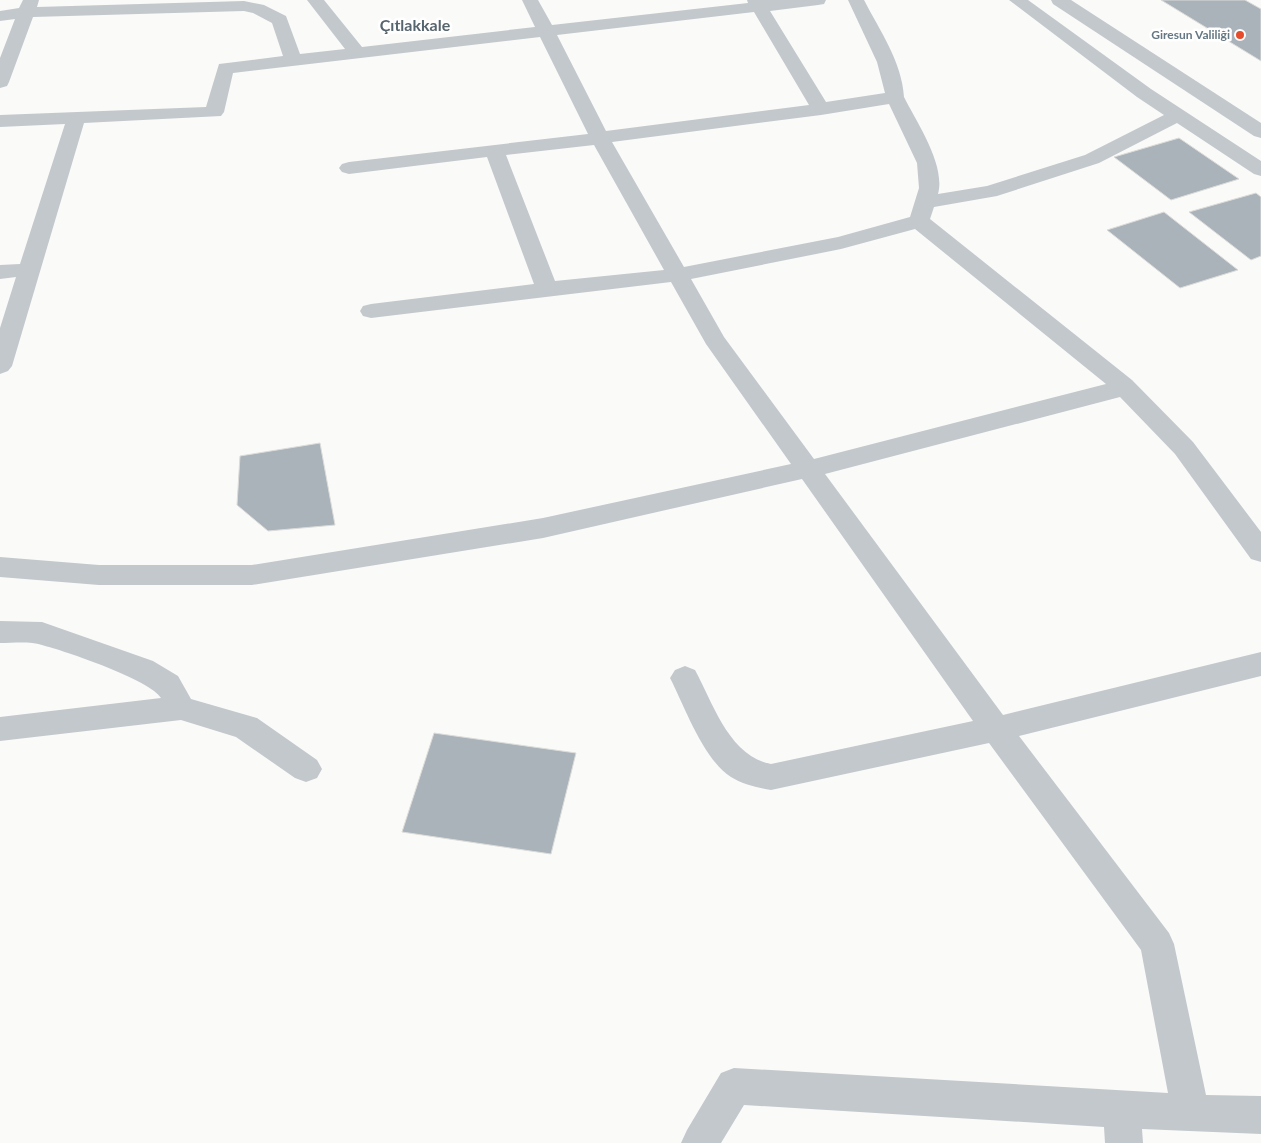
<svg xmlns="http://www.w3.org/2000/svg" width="1261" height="1143" font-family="Lato,sans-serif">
	<rect width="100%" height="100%" fill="#fafaf8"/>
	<g fill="#aab3b9" stroke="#dcdcda">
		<path d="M1161 0H1245L1261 9V61Z"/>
		<path d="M1179 138 1239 179 1171 200 1114 157Z"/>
		<path d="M1256 193 1261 197V256L1251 260 1189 212Z"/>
		<path d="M1164 212 1238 270 1180 288 1107 230Z"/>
		<path d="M320 443 335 525 268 531 237 505 240 456Z"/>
		<path d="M434 733 576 753 551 854 402 832Z"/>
	</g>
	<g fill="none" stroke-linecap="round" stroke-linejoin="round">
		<g fill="#c3c8cc" fill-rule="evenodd">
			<path d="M23 0H39L37 7 244 1 264 5 286 16 300 54 345 49 307 0H324L362 47 535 27 522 0H538L552 25 748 3 747 0H826L824 4 818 5 770 11 826 102 885 93 877 62 848 0H864C880 31 902 62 904 97 917 123 946 165 938 194L987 186 1085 155 1164 115 1137 97 1009 0H1028L1151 89 1261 161V176L1254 174 1177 123 1099 163 997 196 934 207 930 219 1132 380 1193 442 1261 532V562L1251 559 1175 454 1120 397 825 474 1003 715 1261 652V676L1019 736 1169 933 1174 944 1206 1095 1261 1096V1134L1142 1129 1143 1143H1105L1104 1127 744 1105 721 1143H681L687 1130 721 1073 734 1068 1168 1093 1141 950 989 743 771 790C758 788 742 784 731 777 703 759 685 707 670 678L675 670 685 666 695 670C713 703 729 756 771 764L973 721 802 479 543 538 252 585H99L0 577V557L99 565H252L543 518 791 464 706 344 671 282 371 318 363 316 360 311 363 306 371 304 534 284 487 157 349 174 342 172 339 168 342 164 349 162 588 134 540 37 233 73 224 112 221 116 84 123 12 366 8 371 0 374V328L16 277 0 279V265L20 264 65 124 0 127V115L206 107 219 64 283 56 272 23 253 13 244 11 33 17 9 82 7 86 0 88V58L15 19 0 21V11L19 8ZM754 12 809 105 606 131 557 35ZM889 104 917 163 919 188 910 217 838 237 684 267 612 142 821 115ZM594 145 664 270 555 281 506 155ZM915 229 1106 384 814 459 724 337 691 279 841 249Z"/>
			<path d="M1051 0H1071L1261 123V138L1254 136 1053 4Z"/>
			<path d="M0 621 42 622 153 661 178 676 191 699 257 718 317 760 322 769 317 778 306 782 295 778 236 737 181 720 0 741V717L161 698C151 680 65 651 42 645 30 641 13 643 0 643Z"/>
		</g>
	</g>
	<circle fill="#e54c2c" stroke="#fff" stroke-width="2" cx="1240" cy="35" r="5"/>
	<g text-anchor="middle" stroke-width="5" stroke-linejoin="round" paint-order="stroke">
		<g font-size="12" font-weight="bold" fill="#647783" stroke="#fff" text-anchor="end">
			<text x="1230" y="39">Giresun Valiliği</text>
		</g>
		<g font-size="16" font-weight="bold" fill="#57656e" stroke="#fff">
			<text x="415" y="31">Çıtlakkale</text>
		</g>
	</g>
</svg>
